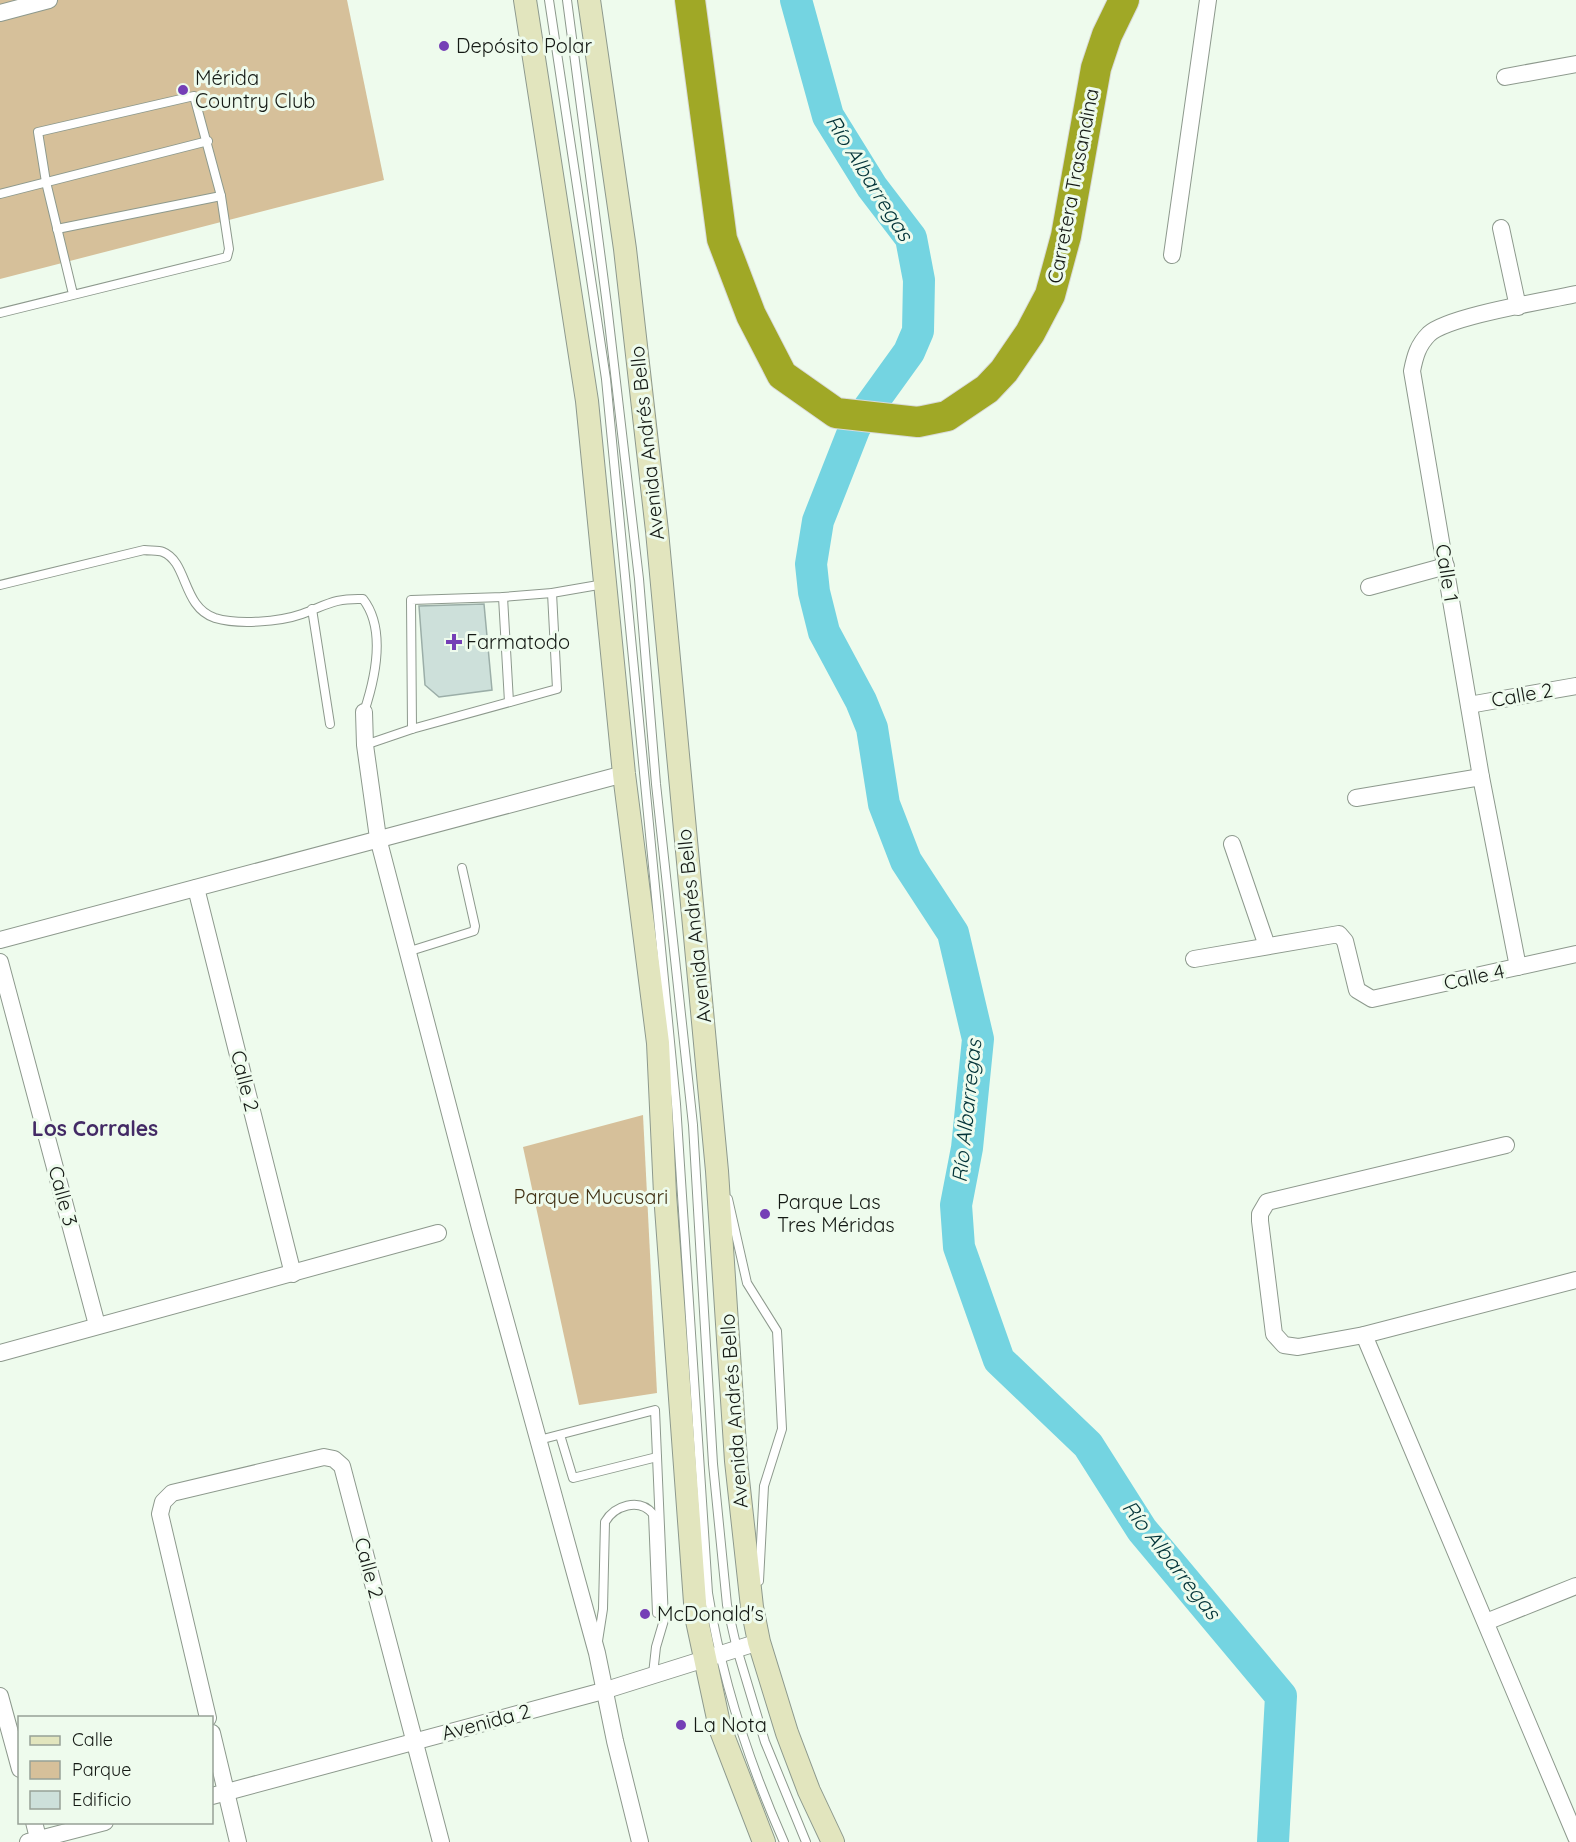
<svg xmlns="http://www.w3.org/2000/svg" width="1576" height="1842" font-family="Quicksand,sans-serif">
	<rect width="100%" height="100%" fill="#eefbed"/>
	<g fill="#d6c09a">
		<path d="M0 0H347L384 180 0 279Z"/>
		<path d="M643 1115 657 1393 579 1405 523 1147Z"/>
	</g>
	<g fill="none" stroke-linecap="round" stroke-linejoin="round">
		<path stroke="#74d4e1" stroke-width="32" d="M796 0 828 116 872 187 911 238 919 280 918 331 909 352 855 427 818 521 811 564 814 592 824 632 861 701 872 728 884 804 906 861 953 933 978 1039 967 1148 956 1205 959 1247 999 1360 1088 1445 1142 1530 1281 1696 1273 1842"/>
	</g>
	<path fill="#cde0da" stroke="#9baea8" stroke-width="1.5" d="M484 604 492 690 439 697 425 685 419 606Z"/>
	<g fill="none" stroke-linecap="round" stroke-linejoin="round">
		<g stroke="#8d998d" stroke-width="10">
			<g id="lane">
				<path d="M549 0 606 379 676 1104 708 1593C722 1680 748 1761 784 1842"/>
				<path d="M567 0 607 305 639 579 656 784 693 1125 713 1464 727 1605 737 1649 765 1742 806 1842"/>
				<path d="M0 194 208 141"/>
				<path d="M57 229 221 196"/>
				<path d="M0 313 227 257 229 249 221 196 194 96 38 132 46 182 73 294"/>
				<path d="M0 585 144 550C150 551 158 550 163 552 188 562 182 607 215 618 238 625 279 622 302 614 327 605 334 598 363 599 387 630 375 679 364 712"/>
				<path d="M503 597 509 702"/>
				<path d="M312 609 330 724"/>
				<path d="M412 729 411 600 503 597 552 593 604 584"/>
				<path d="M365 745 412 729 557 689 552 593"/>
				<path d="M407 952 474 931 475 926 462 868"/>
				<path d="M728 1199 747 1283 777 1331 782 1429 764 1486 759 1581"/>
				<path d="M560 1435 573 1478 657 1457"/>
				<path d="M539 1440 655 1410 664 1620 656 1647 653 1674"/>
				<path d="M598 1641 603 1609 605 1522C614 1506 639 1497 653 1514L657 1613"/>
			</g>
		</g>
		<g stroke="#8d998d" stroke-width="18">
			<g id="street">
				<path d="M0 13 49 0"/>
				<path d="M1505 77 1576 64"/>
				<path d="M1501 228 1518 307"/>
				<path d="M1172 255 1208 0"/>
				<path d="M1369 587 1446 566"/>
				<path d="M1469 705 1576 686"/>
				<path d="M364 712 365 745 378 838 480 1228 597 1653 615 1741 640 1842"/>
				<path d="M1356 798 1481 777"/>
				<path d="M1232 844 1267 946"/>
				<path d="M196 888 293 1274"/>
				<path d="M0 940 624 774"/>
				<path d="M1194 959 1339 934 1345 941 1357 990 1372 999 1576 954"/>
				<path d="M0 962 97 1325"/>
				<path d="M1518 967 1481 777 1412 371C1415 356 1418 345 1429 334 1449 316 1545 301 1576 294"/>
				<path d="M1506 1145 1267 1202 1260 1214V1221L1274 1334 1284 1345 1298 1347 1364 1335 1576 1280"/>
				<path d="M1364 1335 1576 1837"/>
				<path d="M0 1353 438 1233"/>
				<path d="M1486 1622 1576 1586"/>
				<path d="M0 1696 20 1769"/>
				<path d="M208 1718 160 1514 163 1502 172 1493 324 1457 334 1459 342 1466 441 1842"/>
				<path d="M212 1733 238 1842"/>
				<path d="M212 1796 603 1691 759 1642"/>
				<path d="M34 1822 39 1842"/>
				<path d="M28 1842 105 1822"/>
			</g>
		</g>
		<g stroke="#8d998d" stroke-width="24">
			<g id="secondary">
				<path d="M525 0 587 401 624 774 658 1043 665 1194 696 1616 720 1728 764 1842"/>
				<path d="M589 0 625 249 657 531 717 1171 736 1461 752 1607 759 1642 787 1733 809 1791 833 1842"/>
			</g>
		</g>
		<g stroke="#d9dad9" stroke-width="32">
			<path id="highway" d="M690 0 722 239 751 315 782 375 836 413 918 422 947 416 987 389 1004 371 1030 333 1050 295 1066 236 1096 68 1107 35 1124 0"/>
		</g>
		<use href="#lane" stroke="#fff" stroke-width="8"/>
		<use href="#street" stroke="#fff" stroke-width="16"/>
		<use href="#secondary" stroke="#e2e5be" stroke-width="22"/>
		<use href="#highway" stroke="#a0a826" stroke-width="30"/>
	</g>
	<g fill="#753fb6" stroke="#eefbed" stroke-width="2">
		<circle cx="444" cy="46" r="6"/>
		<circle cx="183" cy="90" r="6"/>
		<path d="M451 633h6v6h6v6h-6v6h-6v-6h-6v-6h6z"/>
		<circle cx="765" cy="1214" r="6"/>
		<circle cx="645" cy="1614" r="6"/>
		<circle cx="681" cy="1725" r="6"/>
	</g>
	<g text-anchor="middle" stroke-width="6" stroke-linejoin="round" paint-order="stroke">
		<g font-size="20" fill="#141914" stroke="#eefbed" text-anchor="start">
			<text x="456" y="53">Depósito Polar</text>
			<text x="195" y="85">Mérida<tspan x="195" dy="23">Country Club</tspan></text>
			<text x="466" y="649">Farmatodo</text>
			<text x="777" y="1209">Parque Las<tspan x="777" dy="23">Tres Méridas</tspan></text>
			<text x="657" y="1621">McDonald's</text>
			<text x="693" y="1732">La Nota</text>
		</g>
		<g font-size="20" fill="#141914" stroke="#eefbed">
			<text transform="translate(1073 186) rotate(-79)" y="7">Carretera Trasandina</text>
			<text transform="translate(647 443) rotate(-96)" y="7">Avenida Andrés Bello</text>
			<text transform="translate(1447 573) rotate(81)" y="7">Calle 1</text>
			<text transform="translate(1522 695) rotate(-10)" y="7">Calle 2</text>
			<text transform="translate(694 926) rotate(-96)" y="7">Avenida Andrés Bello</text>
			<text transform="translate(1474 977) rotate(-12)" y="7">Calle 4</text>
			<text transform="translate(245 1081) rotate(76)" y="7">Calle 2</text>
			<text transform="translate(63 1196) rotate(75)" y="7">Calle 3</text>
			<text transform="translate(734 1411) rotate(-94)" y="7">Avenida Andrés Bello</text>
			<text transform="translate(369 1568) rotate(75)" y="7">Calle 2</text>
			<text transform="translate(486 1722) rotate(-15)" y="7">Avenida 2</text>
		</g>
		<g font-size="20" fill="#423215" stroke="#eefbed">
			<text x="591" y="1204">Parque Mucusari</text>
		</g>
		<g font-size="21" font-style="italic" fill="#013237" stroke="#eefbed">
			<text transform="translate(869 178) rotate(58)" y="7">Río Albarregas</text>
			<text transform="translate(967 1111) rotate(-84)" y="7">Río Albarregas</text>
			<text transform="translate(1171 1560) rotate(52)" y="7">Río Albarregas</text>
		</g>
		<g font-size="21" font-weight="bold" fill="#432a65" stroke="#eefbed">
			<text x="95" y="1136">Los Corrales</text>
		</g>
	</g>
	<rect x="18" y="1716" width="195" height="108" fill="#eefbed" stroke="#97a196" stroke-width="1.5"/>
	<rect x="30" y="1736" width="30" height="9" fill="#e2e5be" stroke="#97a196" stroke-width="1.5"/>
	<text x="72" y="1746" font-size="18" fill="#141914">Calle</text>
	<rect x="30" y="1761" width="30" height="18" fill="#d6c09a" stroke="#97a196" stroke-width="1.5"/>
	<text x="72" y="1776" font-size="18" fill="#141914">Parque</text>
	<rect x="30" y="1791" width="30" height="18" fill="#cde0da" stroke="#97a196" stroke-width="1.5"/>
	<text x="72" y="1806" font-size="18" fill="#141914">Edificio</text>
</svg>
